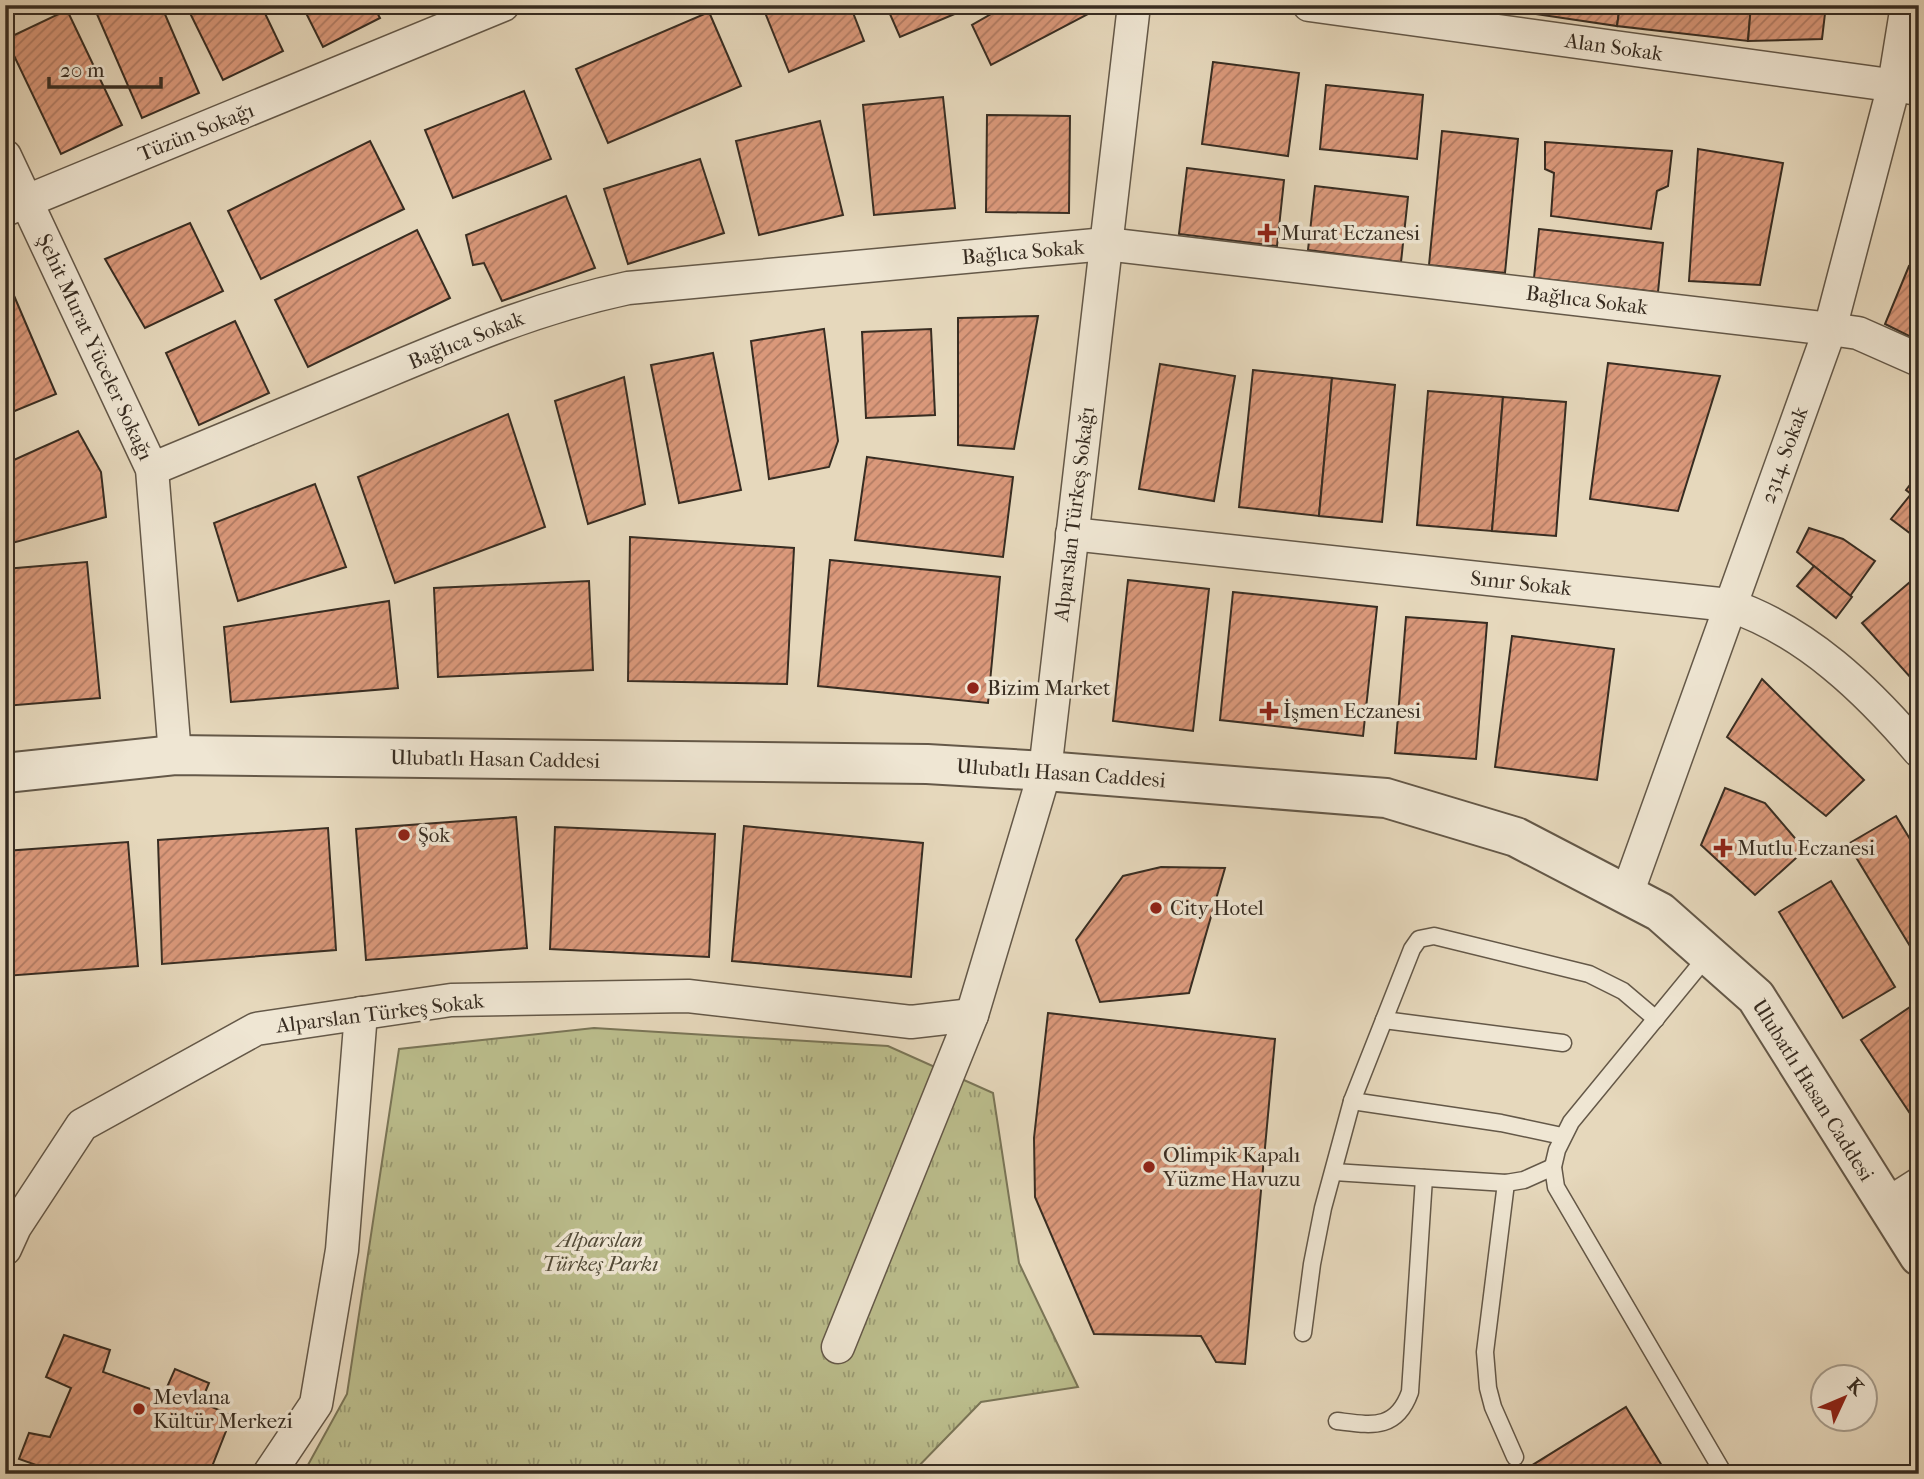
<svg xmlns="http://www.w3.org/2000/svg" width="1924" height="1479" font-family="'IM FELL French Canon',serif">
	<defs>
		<pattern id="grass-tufts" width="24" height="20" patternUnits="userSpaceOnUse" patternTransform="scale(1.75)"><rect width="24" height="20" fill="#bbbd8c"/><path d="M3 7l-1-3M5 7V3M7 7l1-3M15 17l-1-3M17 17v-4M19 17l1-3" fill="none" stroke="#999a72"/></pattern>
		<pattern id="building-hatch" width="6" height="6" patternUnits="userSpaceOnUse" patternTransform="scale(1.75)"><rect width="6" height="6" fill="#da987a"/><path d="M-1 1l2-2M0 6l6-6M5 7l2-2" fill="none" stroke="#b27c64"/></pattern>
	</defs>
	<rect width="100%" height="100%" fill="#e6d8bc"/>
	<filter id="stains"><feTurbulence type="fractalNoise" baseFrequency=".00286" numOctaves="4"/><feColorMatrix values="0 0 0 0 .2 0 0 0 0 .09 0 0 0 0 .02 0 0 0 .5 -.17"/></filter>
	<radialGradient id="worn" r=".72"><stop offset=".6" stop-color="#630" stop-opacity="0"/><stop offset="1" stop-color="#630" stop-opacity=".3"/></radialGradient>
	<path fill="url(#grass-tufts)" stroke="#7a7557" stroke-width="2" d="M594 1028 888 1046 993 1093 1019 1263 1078 1387 981 1402 911 1474H303L347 1394 399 1049Z"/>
	<g fill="url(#building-hatch)" stroke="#382d22" stroke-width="2">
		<path d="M93 5H161L199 93 142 118Z"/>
		<path d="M186 5H261L283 51 223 80Z"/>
		<path d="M302 5H373L380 18 323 47Z"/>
		<path d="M762 5H850L864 41 789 72Z"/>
		<path d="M886 5H976L900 37Z"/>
		<path d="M1007 5H1092V12L991 65 972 25Z"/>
		<path d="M1476 5H1620L1617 26Z"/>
		<path d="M1620 5H1751L1748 41 1617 26Z"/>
		<path d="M1751 5H1826L1822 39 1748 41Z"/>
		<path d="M67 10 122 125 61 154 6 39Z"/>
		<path d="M709 12 741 86 608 143 576 69Z"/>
		<path d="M1213 62 1299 73 1288 156 1202 144Z"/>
		<path d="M1326 85 1423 95 1417 159 1320 149Z"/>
		<path d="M524 91 551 159 453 198 425 130Z"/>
		<path d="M943 97 955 208 874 215 863 105Z"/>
		<path d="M987 115 1070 116 1069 213 986 212Z"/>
		<path d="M820 121 843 215 759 235 736 141Z"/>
		<path d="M1442 131 1518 139 1505 273 1429 265Z"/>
		<path d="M370 141 404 209 261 279 228 211Z"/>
		<path d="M1545 142 1672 151 1668 186 1657 191 1651 229 1551 216 1554 173 1545 169Z"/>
		<path d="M1698 149 1783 163 1760 285 1689 281Z"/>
		<path d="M700 159 724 233 628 264 604 189Z"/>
		<path d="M1187 168 1284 180 1277 246 1179 234Z"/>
		<path d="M1315 186 1408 197 1401 262 1308 250Z"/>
		<path d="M566 196 595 268 502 301 484 263 473 265 466 235Z"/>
		<path d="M190 223 223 291 145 328 105 259Z"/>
		<path d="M1539 229 1663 243 1658 292 1534 278Z"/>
		<path d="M417 230 450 298 308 367 275 300Z"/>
		<path d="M1909 266 1919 268V341L1885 324Z"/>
		<path d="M12 291 56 394 5 415V294Z"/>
		<path d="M1038 316 1014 449 958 445V318Z"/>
		<path d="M235 321 269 393 199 425 166 353Z"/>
		<path d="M824 329 838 441 829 467 769 479 751 341Z"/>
		<path d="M931 329 935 415 866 418 862 332Z"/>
		<path d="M713 353 741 490 679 503 651 365Z"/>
		<path d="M1608 363 1720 376 1678 511 1590 499Z"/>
		<path d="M1160 364 1235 376 1214 501 1139 489Z"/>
		<path d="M1253 370 1332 378 1319 516 1239 507Z"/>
		<path d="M624 377 645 504 588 524 555 401Z"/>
		<path d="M1332 378 1395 385 1382 522 1319 516Z"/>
		<path d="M1428 391 1503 397 1492 531 1417 525Z"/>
		<path d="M1503 397 1566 402 1556 536 1492 531Z"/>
		<path d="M508 414 545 527 395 583 358 477Z"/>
		<path d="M78 431 101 472 106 517 5 545V464Z"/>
		<path d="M867 457 1013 477 1003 557 855 540Z"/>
		<path d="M1919 473V540L1891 519 1911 494 1906 490Z"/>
		<path d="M315 484 346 567 238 601 214 523Z"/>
		<path d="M1809 528 1843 539 1875 561 1850 596 1797 552Z"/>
		<path d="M630 537 794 548 787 684 628 681Z"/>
		<path d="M830 560 1000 577 988 703 818 686Z"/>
		<path d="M87 562 100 698 5 706V569Z"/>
		<path d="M1814 566 1852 597 1836 618 1797 586Z"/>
		<path d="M1128 580 1209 589 1193 731 1113 721Z"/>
		<path d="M589 581 593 670 438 677 434 588Z"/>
		<path d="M1910 582 1919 594V670L1910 677 1862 623Z"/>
		<path d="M1233 592 1377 607 1363 736 1220 720Z"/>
		<path d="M389 601 398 688 231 702 224 627Z"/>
		<path d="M1406 617 1487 623 1476 759 1395 753Z"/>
		<path d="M1512 636 1614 649 1597 780 1495 767Z"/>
		<path d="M1762 679 1864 780 1826 816 1727 737Z"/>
		<path d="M1725 788 1765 803 1805 850 1755 895 1701 845Z"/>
		<path d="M1896 816 1919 854V961L1848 844Z"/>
		<path d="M516 817 527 948 366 960 356 829Z"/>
		<path d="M744 826 923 843 911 977 732 961Z"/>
		<path d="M555 827 715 834 709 957 550 949Z"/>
		<path d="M328 828 336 950 162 964 158 840Z"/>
		<path d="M128 842 138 966 5 976V851Z"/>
		<path d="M1161 867 1225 868 1189 993 1100 1002 1076 940 1123 876Z"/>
		<path d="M1831 881 1895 987 1843 1018 1779 912Z"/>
		<path d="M1919 1001V1127L1861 1040Z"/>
		<path d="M1048 1013 1275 1039 1245 1364 1216 1362 1201 1336 1094 1334 1035 1197 1034 1138Z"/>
		<path d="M64 1335 110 1350 103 1372 164 1394 175 1369 209 1383 201 1402 232 1416 209 1474H39L42 1467 19 1459 29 1433 50 1437 71 1388 46 1377Z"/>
		<path d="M1626 1407 1667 1474H1518Z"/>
	</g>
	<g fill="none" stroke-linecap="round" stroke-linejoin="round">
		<g stroke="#645848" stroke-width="19">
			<g id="service">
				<path d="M1708 955 1571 1122 1557 1150 1553 1167 1556 1187 1724 1474"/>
				<path d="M1384 1020 1563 1043"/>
				<path d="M1352 1101 1501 1123 1562 1136"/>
				<path d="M1334 1172 1506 1183 1524 1180 1553 1167"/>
				<path d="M1506 1183 1485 1352 1488 1388 1493 1407 1515 1457"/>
				<path d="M1303 1333 1312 1264 1323 1208 1352 1101 1412 949 1419 939 1434 936 1589 974 1623 991 1656 1019"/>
				<path d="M1337 1421C1371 1425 1396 1431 1410 1392L1424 1178"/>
			</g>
		</g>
		<g stroke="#645848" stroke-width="35">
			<g id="minor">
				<path d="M1309 5 1919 89"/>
				<path d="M5 156 152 469 175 755"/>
				<path d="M5 210 503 5"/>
				<path d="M152 469C227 438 302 406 378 375 461 340 539 307 628 288L1106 244 1830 329 1858 333 1919 360"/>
				<path d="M1072 534 1729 605C1806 631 1867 690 1919 751"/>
				<path d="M1627 894 1830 329 1894 85 1907 5"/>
				<path d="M1886 1205 1919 1184"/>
				<path d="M5 1249 15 1227 82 1125 256 1029 451 1000 688 996 911 1022 972 1015"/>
				<path d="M838 1347 972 1015 1045 771 1134 5"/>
				<path d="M269 1474 316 1404 342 1250 361 1013"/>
			</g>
		</g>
		<g stroke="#645848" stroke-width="42">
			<path id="tertiary" d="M5 773 175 755 927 764 1045 771 1386 798 1516 837 1660 912 1756 997 1919 1256"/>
		</g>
		<use href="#service" stroke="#efe6d3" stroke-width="16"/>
		<use href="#minor" stroke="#efe6d3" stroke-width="32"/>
		<use href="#tertiary" stroke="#efe6d3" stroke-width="38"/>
	</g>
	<g fill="#8f2418" stroke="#efe6d3" stroke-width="2.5">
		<path d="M1263.5 222.5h7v7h7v7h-7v7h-7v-7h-7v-7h7z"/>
		<circle cx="973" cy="688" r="7"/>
		<path d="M1265.5 700.5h7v7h7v7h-7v7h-7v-7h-7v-7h7z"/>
		<circle cx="404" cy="835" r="7"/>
		<path d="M1719.5 837.5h7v7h7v7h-7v7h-7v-7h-7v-7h7z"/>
		<circle cx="1156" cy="908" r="7"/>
		<circle cx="1149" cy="1167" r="7"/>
		<circle cx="139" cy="1409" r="7"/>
	</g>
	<g text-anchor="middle" stroke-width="7" stroke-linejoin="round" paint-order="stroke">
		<g font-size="21" fill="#382d22" stroke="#efe6d3">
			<text transform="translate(1614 47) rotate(8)" y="7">Alan Sokak</text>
			<text transform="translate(196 132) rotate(-22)" y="7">Tüzün Sokağı</text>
			<text transform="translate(1023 252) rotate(-5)" y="7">Bağlıca Sokak</text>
			<text transform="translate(1587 300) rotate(7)" y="7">Bağlıca Sokak</text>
			<text transform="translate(466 340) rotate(-22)" y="7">Bağlıca Sokak</text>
			<text transform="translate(95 347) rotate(65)" y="7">Şehit Murat Yüceler Sokağı</text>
			<text transform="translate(1784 455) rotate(-70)" y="7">2314. Sokak</text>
			<text transform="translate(1074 514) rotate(-83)" y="7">Alparslan Türkeş Sokağı</text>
			<text transform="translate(1521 583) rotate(6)" y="7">Sınır Sokak</text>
			<text transform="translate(495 759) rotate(1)" y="7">Ulubatlı Hasan Caddesi</text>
			<text transform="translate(1061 773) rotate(4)" y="7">Ulubatlı Hasan Caddesi</text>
			<text transform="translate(380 1013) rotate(-7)" y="7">Alparslan Türkeş Sokak</text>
			<text transform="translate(1813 1090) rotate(58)" y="7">Ulubatlı Hasan Caddesi</text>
		</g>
		<g font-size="21" fill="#382d22" stroke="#efe6d3" text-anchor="start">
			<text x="1281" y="240">Murat Eczanesi</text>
			<text x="987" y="695">Bizim Market</text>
			<text x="1283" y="718">İşmen Eczanesi</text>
			<text x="418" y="842">Şok</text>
			<text x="1737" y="855">Mutlu Eczanesi</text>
			<text x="1170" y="915">City Hotel</text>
			<text x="1163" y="1162">Olimpik Kapalı<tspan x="1163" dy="24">Yüzme Havuzu</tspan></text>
			<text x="153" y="1404">Mevlana<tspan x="153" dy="24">Kültür Merkezi</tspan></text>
		</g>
		<g font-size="21" font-style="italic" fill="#524a37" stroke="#efe6d3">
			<text x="600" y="1247">Alparslan<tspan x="600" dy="24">Türkeş Parkı</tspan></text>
		</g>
	</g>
	<rect width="1924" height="1479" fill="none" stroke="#e6d8bc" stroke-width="28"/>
	<rect x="7" y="7" width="1910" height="1465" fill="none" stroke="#382d22" stroke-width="3.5"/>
	<rect x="14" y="14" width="1896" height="1451" fill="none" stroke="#382d22" stroke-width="2"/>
	<g transform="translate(1844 1398) rotate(46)"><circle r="33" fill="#efe6d3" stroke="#a69c8c" stroke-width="2"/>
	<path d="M0-5L12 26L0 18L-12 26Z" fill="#8f2418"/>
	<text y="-10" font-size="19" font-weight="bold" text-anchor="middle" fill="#382d22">K</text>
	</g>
	<path d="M49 77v10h112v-10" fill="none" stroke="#382d22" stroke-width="3.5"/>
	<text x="60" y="77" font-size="21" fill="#382d22" stroke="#efe6d3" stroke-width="5" paint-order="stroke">20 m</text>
	<rect width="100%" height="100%" filter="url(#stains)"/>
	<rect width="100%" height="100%" fill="url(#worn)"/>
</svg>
